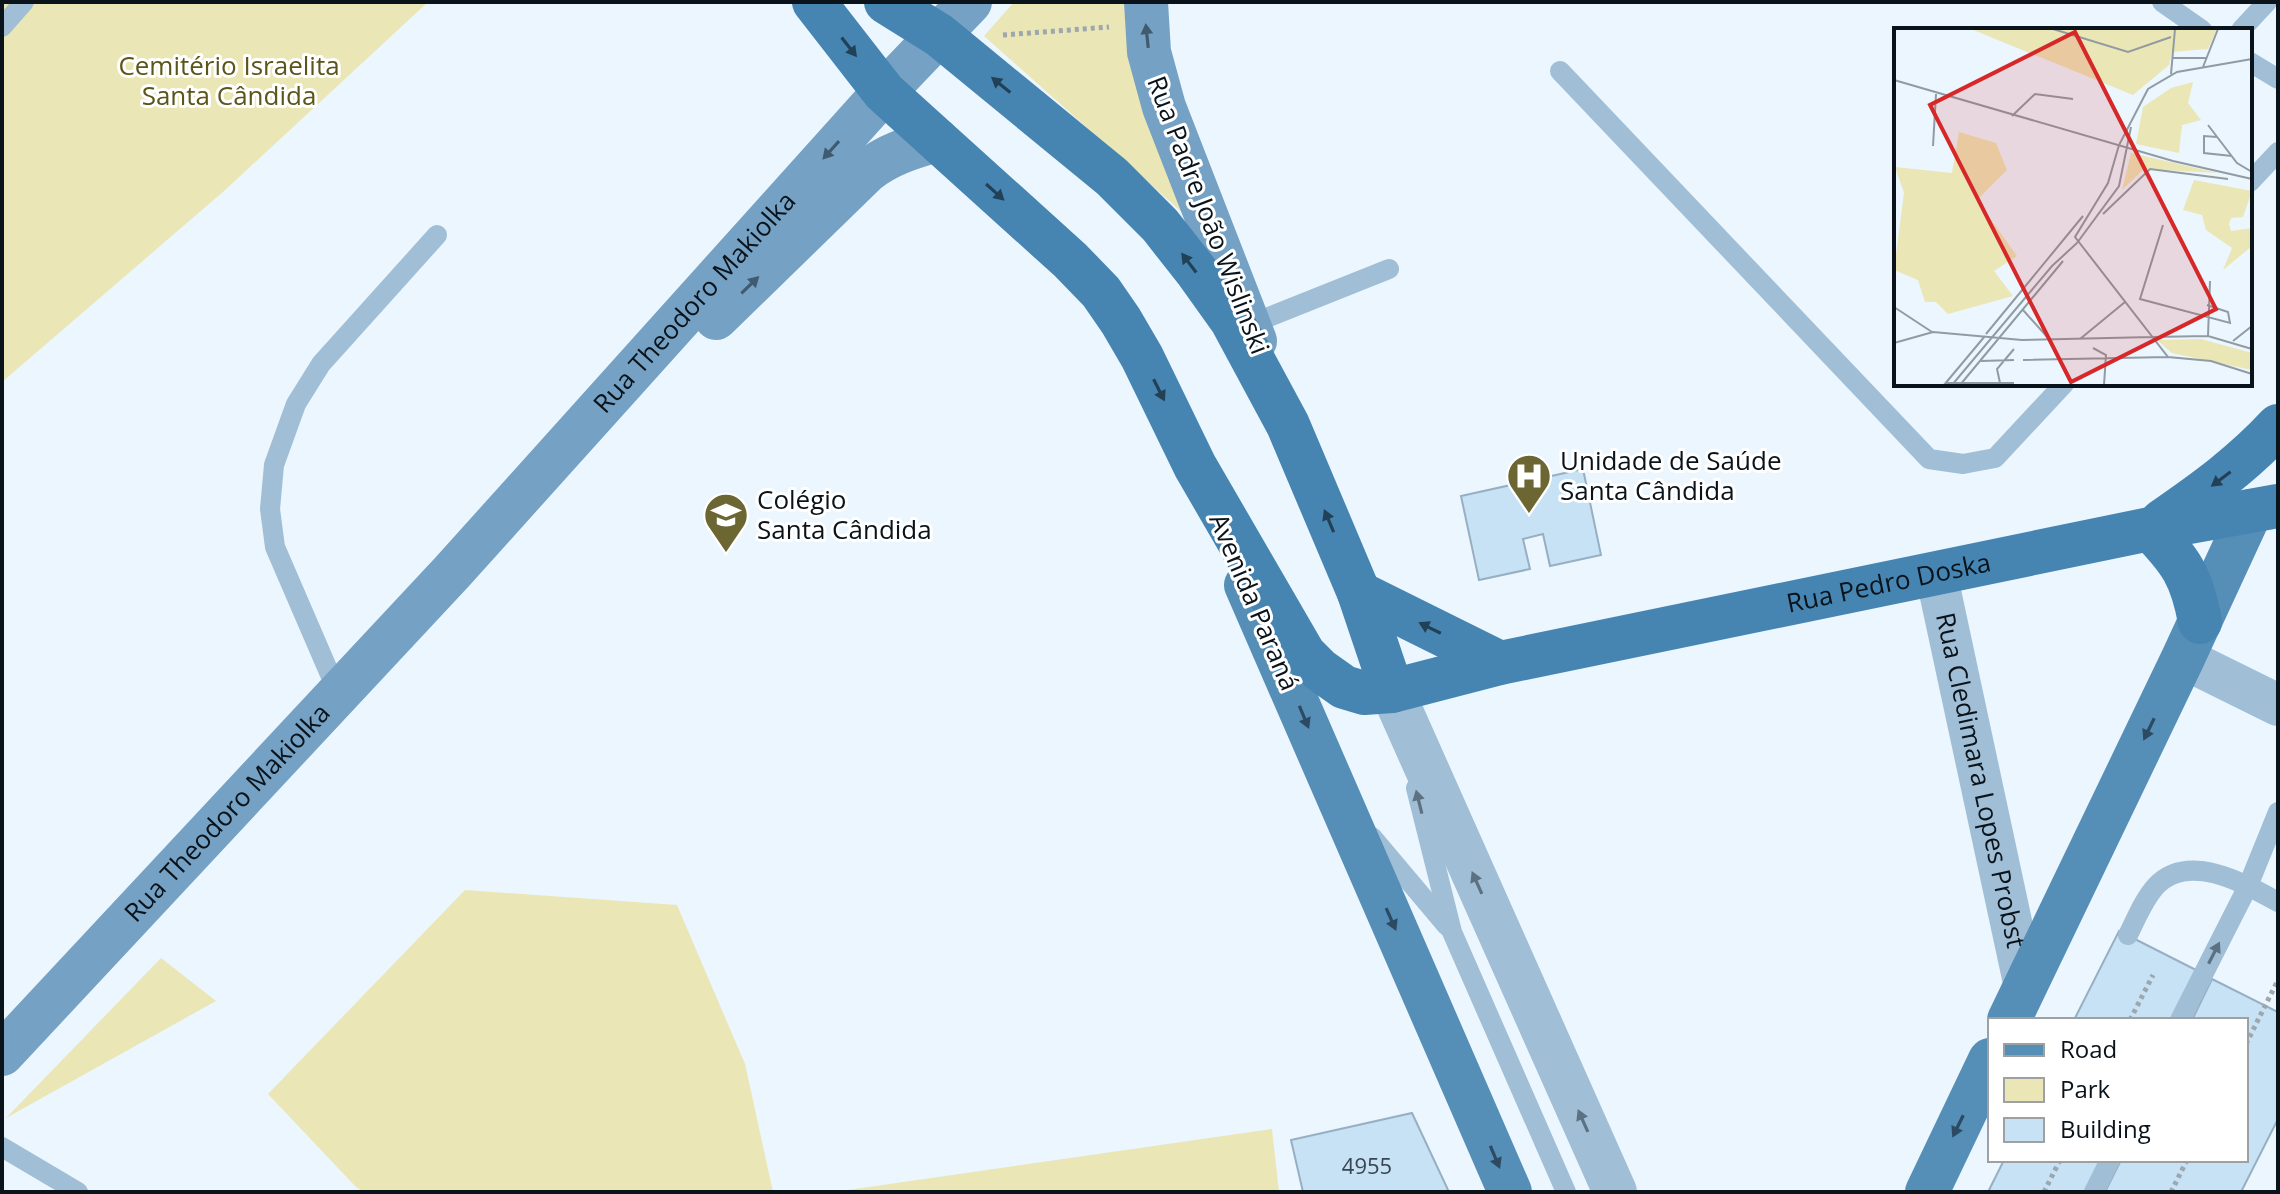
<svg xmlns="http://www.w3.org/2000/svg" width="2280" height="1194" font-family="'Open Sans',sans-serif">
	<rect width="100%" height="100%" fill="#ebf6fe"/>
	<g fill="#ebe6b5">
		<path d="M2 2H428L224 191 2 382Z"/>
		<path d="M1014 2H1127L1194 223 984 36Z"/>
		<path d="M465 890 677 905 745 1064 773 1192H364L356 1187 268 1094Z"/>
		<path d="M161 958 216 1001 6 1118Z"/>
		<path d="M1272 1129 1279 1192H834Z"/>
	</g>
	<g fill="#c7e1f5" stroke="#97afc3" stroke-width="2">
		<path d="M1583 469 1601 555 1550 566 1543 534 1523 539 1530 569 1479 580 1461 496Z"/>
		<path d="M2119 931 2198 971 2173 1020H2074Z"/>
		<path d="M2212 979 2278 1012V1119L2241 1192H2105L2121 1160H2246V1020H2192Z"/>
		<path d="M1412 1113 1449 1192H1303L1291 1140Z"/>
		<path d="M2004 1160H2103L2086 1192H1988Z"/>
	</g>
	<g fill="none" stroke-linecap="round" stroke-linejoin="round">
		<g stroke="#9ca7ae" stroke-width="5" stroke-dasharray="4 4" stroke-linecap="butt">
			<path d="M1003 35 1109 27"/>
			<path d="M2130 1020 2153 975"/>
			<path d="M2246 1044 2278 980"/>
			<path d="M2044 1192 2060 1160"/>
			<path d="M2171 1192 2187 1160"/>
		</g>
		<g stroke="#a0bed5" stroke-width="20">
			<path d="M2162 2 2202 30"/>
			<path d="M2 27 24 2"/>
			<path d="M2241 30 2267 2"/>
			<path d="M2250 62 2278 79"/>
			<path d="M1560 71 1929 459 1963 464 1995 458 2064 384"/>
			<path d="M2250 182 2278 152"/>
			<path d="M1249 325 1389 269"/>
			<path d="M338 693 275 547 270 509 274 465 296 404 321 364 437 235"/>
			<path d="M1416 788 1452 932 1566 1192"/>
			<path d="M1372 837 1447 926"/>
			<path d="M2128 935C2136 919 2144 899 2156 886 2189 851 2245 884 2278 902"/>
			<path d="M2180 1020 2248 886 2278 812"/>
			<path d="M2 1147 78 1192"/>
			<path d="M2094 1192 2110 1160"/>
		</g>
		<g stroke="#a0bed5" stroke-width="42">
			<path id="s1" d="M1936 573 2025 987"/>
			<path d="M2183 658 2278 705"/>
		</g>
		<path stroke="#a0bed5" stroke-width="44" d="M1392 691 1615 1192"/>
		<g stroke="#75a2c4" stroke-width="44">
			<path d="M1146 2 1149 52 1164 107 1255 341"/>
			<path d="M716 318 867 171C889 154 910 148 937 140"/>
			<path id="s2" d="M2 1054 452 572 884 92 970 2"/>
		</g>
		<g stroke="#558eb7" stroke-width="44">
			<path d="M1246 585 1510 1192"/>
			<path d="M2009 1020 2183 658 2251 511"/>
			<path d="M1927 1192 1990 1060"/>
		</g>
		<g stroke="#4685b2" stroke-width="44">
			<path id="s3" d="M814 2 884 92 1070 260 1101 292 1121 321 1142 357 1195 466 1304 654 1320 670 1344 687 1364 693 1392 691 1500 663 2150 529 2278 506"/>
			<path d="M886 2 939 35 1112 177 1160 225 1197 272 1232 321 1288 425 1359 593 1392 691"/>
			<path d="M2162 521C2204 492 2243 464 2278 426"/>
			<path d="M2150 529C2181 561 2192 577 2200 622"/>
			<path d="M1359 593 1500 663"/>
		</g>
	</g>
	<defs><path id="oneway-solid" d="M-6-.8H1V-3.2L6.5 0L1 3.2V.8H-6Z" transform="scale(2)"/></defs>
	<g fill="#405a6f">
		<use href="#oneway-solid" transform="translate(1147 36) rotate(-96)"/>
		<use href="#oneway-solid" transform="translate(831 150) rotate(132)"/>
		<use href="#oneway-solid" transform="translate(750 285) rotate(-44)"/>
	</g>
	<g fill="#224157">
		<use href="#oneway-solid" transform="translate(849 47) rotate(52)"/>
		<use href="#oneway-solid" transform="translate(1001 85) rotate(-141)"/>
		<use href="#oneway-solid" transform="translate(995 192) rotate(42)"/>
		<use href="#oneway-solid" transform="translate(1189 263) rotate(-127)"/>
		<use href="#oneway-solid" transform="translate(1159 390) rotate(63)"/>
		<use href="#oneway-solid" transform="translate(2221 479) rotate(143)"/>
		<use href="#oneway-solid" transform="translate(1329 521) rotate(-113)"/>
		<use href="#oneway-solid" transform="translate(1430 628) rotate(-154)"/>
	</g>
	<g fill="#2c4a61">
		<use href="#oneway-solid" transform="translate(1304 717) rotate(67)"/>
		<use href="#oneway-solid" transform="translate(2149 729) rotate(116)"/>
		<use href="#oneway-solid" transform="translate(1391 919) rotate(66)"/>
		<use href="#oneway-solid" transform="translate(1958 1126) rotate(116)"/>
		<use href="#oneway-solid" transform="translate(1495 1157) rotate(67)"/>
	</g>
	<g fill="#5c7181">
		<use href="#oneway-solid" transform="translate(1419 802) rotate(-104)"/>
		<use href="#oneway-solid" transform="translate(1477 883) rotate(-114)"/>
		<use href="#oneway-solid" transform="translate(2214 953) rotate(-63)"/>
		<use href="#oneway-solid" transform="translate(1583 1121) rotate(-114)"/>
	</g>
	<defs>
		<g id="hospital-pin" transform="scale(2.3)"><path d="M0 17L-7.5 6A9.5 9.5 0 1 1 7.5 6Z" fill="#6b6632" stroke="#fff"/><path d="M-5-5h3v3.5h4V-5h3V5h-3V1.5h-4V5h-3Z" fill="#fff"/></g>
		<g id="school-pin" transform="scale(2.3)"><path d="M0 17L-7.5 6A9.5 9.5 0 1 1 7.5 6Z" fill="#6b6632" stroke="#fff"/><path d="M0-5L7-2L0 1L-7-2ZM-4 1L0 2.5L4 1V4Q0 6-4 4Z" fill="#fff"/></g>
	</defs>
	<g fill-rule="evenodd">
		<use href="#hospital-pin" x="1529" y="476"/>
		<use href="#school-pin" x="726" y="515"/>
	</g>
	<g text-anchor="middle" stroke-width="6" stroke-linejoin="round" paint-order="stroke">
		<g font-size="22" fill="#394651">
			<text x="1367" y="1174">4955</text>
		</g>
		<g font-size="26" fill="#5b5519" stroke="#fff">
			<text x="229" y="75">Cemitério Israelita<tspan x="229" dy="30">Santa Cândida</tspan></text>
		</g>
		<g font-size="26" fill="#0a131a" stroke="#fff">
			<text transform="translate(1208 215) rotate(69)" y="9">Rua Padre João Wislinski</text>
			<text dy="9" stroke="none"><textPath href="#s2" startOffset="1022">Rua Theodoro Makiolka</textPath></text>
			<text dy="9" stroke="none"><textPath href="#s3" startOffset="1434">Rua Pedro Doska</textPath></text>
			<text transform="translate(1254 602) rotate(67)" y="9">Avenida Paraná</text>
			<text dy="9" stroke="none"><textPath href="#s1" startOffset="212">Rua Cledimara Lopes Probst</textPath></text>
			<text dy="9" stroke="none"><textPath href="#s2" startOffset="330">Rua Theodoro Makiolka</textPath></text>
		</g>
		<g font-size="26" fill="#0a131a" stroke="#fff" text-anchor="start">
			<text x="1560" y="470">Unidade de Saúde<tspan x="1560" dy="30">Santa Cândida</tspan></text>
			<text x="757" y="509">Colégio<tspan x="757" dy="30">Santa Cândida</tspan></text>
		</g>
	</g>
	<g transform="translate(1894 28)">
		<rect width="358" height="358" fill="#ebf6fe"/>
		<path d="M77 1H323L314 21 278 24 275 37 239 67ZM299 54 294 75 307 92 288 97 285 125 242 116 249 79 277 60ZM65 104 102 115 113 142 83 172 123 228 100 243 119 268 54 286 42 274H31L24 252 0 242 10 165 1 139 58 145ZM237 125 324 145 250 141 228 162ZM300 152 358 163 349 189 337 190 335 196 337 203 358 200V218L329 242 338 220 312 202 308 187 289 182ZM307 311 358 325V342L278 325 263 312Z" fill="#ebe6b5"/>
		<path fill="none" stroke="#919ba3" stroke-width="2" d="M159 1 234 24 277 9M278 30H312M358 31 283 44 254 61 225 117 214 155 181 209 274 329 317 333 358 346M309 39 324 1M277 46 281 1M0 52 279 133 358 151M118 88 141 66 179 71M314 97 343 135 358 144M323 109 310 108V125L338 128M39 118 42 66M209 186 256 141 334 151M269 197 246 271 336 295 334 284 313 277M183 215 225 158 237 99M0 279 38 304M129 282 155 311M92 306 189 188M314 308 316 253M258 309 314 308 358 321M186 311 231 274M339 313 358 298M0 315 39 304 128 312 258 309M199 320 212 327 210 357M129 332 274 329M87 333 120 332M52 355H120M106 355 103 341 120 321M50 357 91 308M58 357 158 238 183 215M66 357 169 233"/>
		<path fill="#d62828" fill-opacity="0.15" stroke="#d62828" stroke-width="4" d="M181 4 322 281 177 354 36 77Z"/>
		<rect width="358" height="358" fill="none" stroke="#0a131a" stroke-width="4"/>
	</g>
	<rect width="2280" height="1194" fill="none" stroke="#0a131a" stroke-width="8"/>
	<rect x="1988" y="1018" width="260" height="144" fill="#ffffff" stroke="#9da1a3" stroke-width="2"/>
	<rect x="2004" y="1044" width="40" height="12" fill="#558eb7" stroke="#9da1a3" stroke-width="2"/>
	<text x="2060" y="1058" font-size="24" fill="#0a131a">Road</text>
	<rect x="2004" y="1078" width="40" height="24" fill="#ebe6b5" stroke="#9da1a3" stroke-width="2"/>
	<text x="2060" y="1098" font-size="24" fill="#0a131a">Park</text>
	<rect x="2004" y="1118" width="40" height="24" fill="#c7e1f5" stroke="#9da1a3" stroke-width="2"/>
	<text x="2060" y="1138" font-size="24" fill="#0a131a">Building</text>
</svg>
